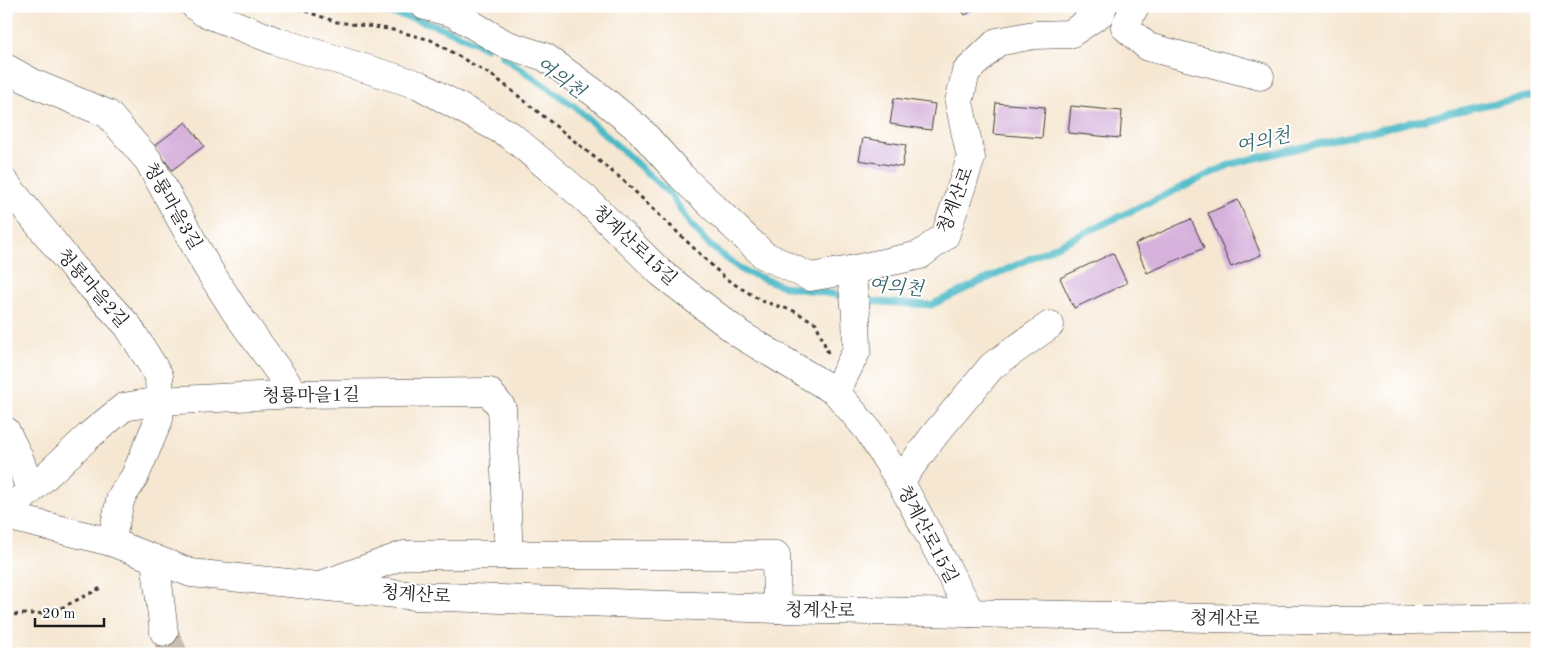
<svg xmlns="http://www.w3.org/2000/svg" width="1543" height="660" font-family="'Old Standard TT','Noto Serif KR',serif">
	<rect width="100%" height="100%" fill="#fff"/>
	<filter id="ink" filterUnits="userSpaceOnUse"><feTurbulence type="fractalNoise" baseFrequency=".02" numOctaves="2"/><feDisplacementMap in="SourceGraphic" scale="10" xChannelSelector="R" yChannelSelector="G"/><feConvolveMatrix kernelMatrix="1 2 1 2 8 2 1 2 1" color-interpolation-filters="sRGB"/></filter>
	<filter id="wash" filterUnits="userSpaceOnUse"><feTurbulence type="fractalNoise" baseFrequency=".0096" numOctaves="4" result="noise"/><feDisplacementMap in="SourceGraphic" scale="20" xChannelSelector="R" yChannelSelector="G"/><feGaussianBlur stdDeviation="1.12" result="paint"/><feColorMatrix in="noise" values="0 0 0 0 0 0 0 0 0 0 0 0 0 0 0 0 0 1.4 0 .05"/><feComposite in="paint" operator="in"/></filter>
	<g filter="url(#wash)">
		<rect width="100%" height="100%" fill="#f6e7d2"/>
		<g fill="none" stroke-linecap="round" stroke-linejoin="round">
			<g stroke="#4dbac7" stroke-width="7">
				<path d="M339 6C358 11 377 11 396 14 429 21 456 33 486 48"/>
				<path d="M502 56 574 106 671 195 689 222 708 244 743 271 783 286 849 297"/>
				<path d="M859 299 880 302 931 305 1231 164 1480 106 1537 95"/>
			</g>
		</g>
		<g id="blocks">
			<g fill="#d6b1dc">
				<path d="M959 6H980L965 15Z"/>
				<path d="M894 98 935 104 931 130 890 124Z"/>
				<path d="M996 103 1045 107 1042 138 993 134Z"/>
				<path d="M1071 106 1122 111 1120 138 1068 133Z"/>
				<path d="M186 122 204 146 172 170 154 146Z"/>
				<path d="M863 138 906 145 902 167 859 160Z"/>
				<path d="M1238 200 1261 255 1231 267 1208 213Z"/>
				<path d="M1191 219 1204 248 1147 273 1135 244Z"/>
				<path d="M1113 253 1127 283 1074 308 1060 278Z"/>
			</g>
		</g>
	</g>
	<g filter="url(#ink)">
		<use href="#blocks" fill-opacity="0" stroke="#3d3a37" stroke-width="1"/>
		<g fill="none" stroke-linecap="round" stroke-linejoin="round">
			<path stroke="#cabeae" stroke-width="28" stroke-dasharray="28 14" stroke-linecap="butt" d="M164 632 174 654"/>
			<g stroke="#3d3a37" stroke-width="29">
				<g id="minor">
					<path d="M195 6 203 12 276 41 419 85 510 135 586 199 661 273 741 335 836 392 868 430 900 481 971 613"/>
					<path d="M425 6 453 13 505 44 545 57 596 94 640 130 682 177 764 255 810 277 851 270"/>
					<path d="M1135 6 1125 27 1148 47 1260 76"/>
					<path d="M6 68 35 84 108 114 148 160 207 267 235 311 295 394"/>
					<path d="M6 184 74 268 128 326 159 376 160 401 159 419 134 478 121 497 111 542"/>
					<path d="M836 392 857 350 856 314 851 270 920 255 945 236 971 158 959 102 966 72 997 42 1034 35 1070 34 1101 13 1103 6"/>
					<path d="M6 431 20 460 30 491"/>
					<path d="M900 481 936 433 992 366 1050 325"/>
					<path d="M6 513 91 434 124 407 160 401 295 394 489 392 502 408 509 555"/>
					<path d="M6 516 111 542 191 573 416 596 777 609 1351 621 1537 618"/>
					<path d="M155 559 164 632"/>
					<path d="M327 583 404 555H776L777 609"/>
				</g>
			</g>
			<g stroke="#3d3a37" stroke-width="3" stroke-dasharray="4 4" stroke-linecap="butt">
				<path d="M290 6 337 22 389 29 431 40 496 78 624 181 726 279 762 301 794 311 816 323 828 353"/>
				<path d="M6 615 51 613 103 587"/>
			</g>
			<use href="#minor" stroke="#fff" stroke-width="28"/>
		</g>
	</g>
	<g text-anchor="middle" stroke-width="4" stroke-linejoin="round" paint-order="stroke">
		<g font-size="18" fill="#1c1c1c" stroke="#fff">
			<text transform="translate(955 200) rotate(-69)" y="6">청계산로</text>
			<text transform="translate(173 206) rotate(60)" y="6">청룡마을3길</text>
			<text transform="translate(635 245) rotate(43)" y="6">청계산로15길</text>
			<text transform="translate(93 288) rotate(49)" y="6">청룡마을2길</text>
			<text transform="translate(311 395) rotate(-1)" y="6">청룡마을1길</text>
			<text transform="translate(928 534) rotate(62)" y="6">청계산로15길</text>
			<text transform="translate(416 594) rotate(4)" y="6">청계산로</text>
			<text transform="translate(820 610) rotate(1)" y="6">청계산로</text>
			<text transform="translate(1225 618) rotate(1)" y="6">청계산로</text>
		</g>
		<g font-size="19" font-style="italic" fill="#326369" stroke="#fff">
			<text transform="translate(561 77) rotate(36)" y="7">여의천</text>
			<text transform="translate(1263 140) rotate(-13)" y="7">여의천</text>
			<text transform="translate(896 286) rotate(5)" y="7">여의천</text>
		</g>
	</g>
	<rect width="1543" height="660" fill="none" stroke="#fff" stroke-width="25"/>
	<path d="M35 618v8h69v-8" fill="none" stroke="#1c1c1c" stroke-width="2.5"/>
	<text x="42" y="618" font-size="15" fill="#1c1c1c" stroke="#ffffff" stroke-width="4" paint-order="stroke">20 m</text>
</svg>
